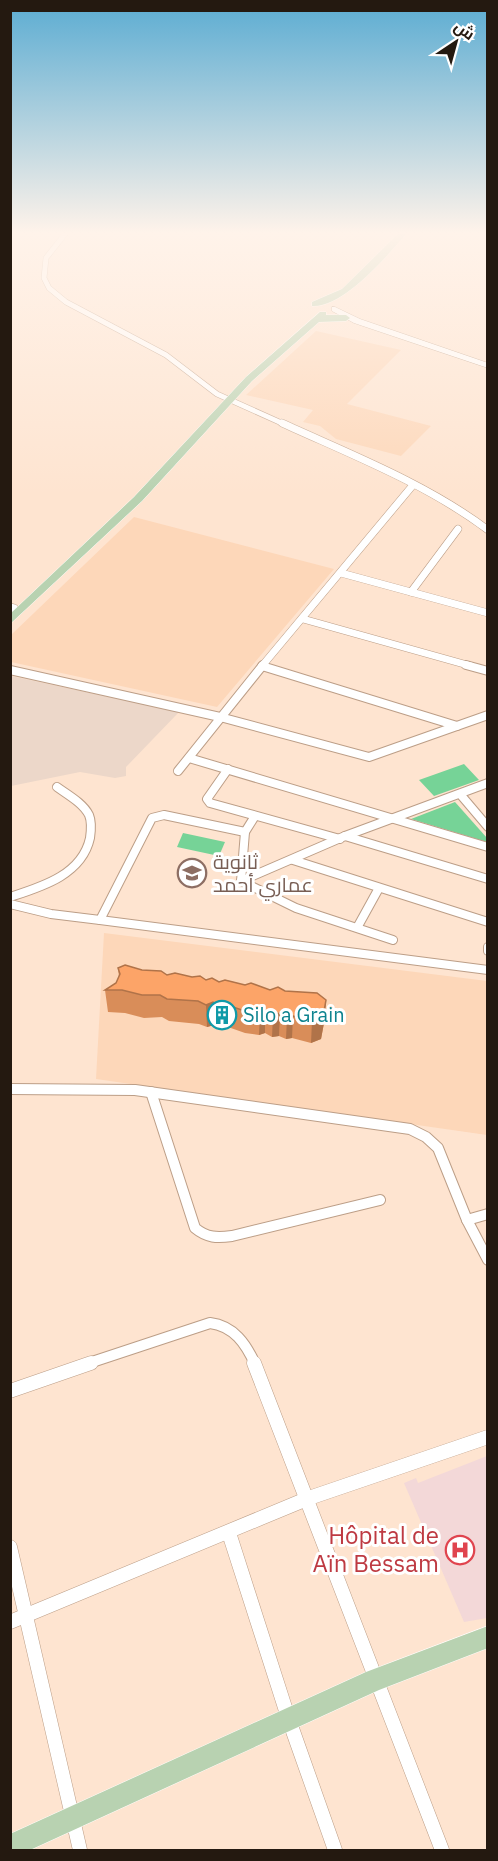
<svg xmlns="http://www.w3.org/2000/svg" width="498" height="1861" font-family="'IBM Plex Sans',Cairo,sans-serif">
	<rect width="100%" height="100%" fill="#fee4d0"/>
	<g fill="#fdd7b9">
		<path d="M316 331 401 350 347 404 431 426 401 456 336 439 320 426 303 422 313 410 246 395Z"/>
		<path d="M134 517 334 569 217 707 11 662V635Z"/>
		<path d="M104 933 487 981V1135L96 1079Z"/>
	</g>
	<path fill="#ecd7c9" d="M11 676 179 712 126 767V776L115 778 80 772 11 786Z"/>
	<path fill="#f3d8d8" d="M487 1456V1618L464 1622 404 1483 416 1478 418 1483Z"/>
	<g fill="#76d397">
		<path d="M464 764 479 780 434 796 419 780Z"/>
		<path d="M455 802 487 838V842L411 819Z"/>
		<path d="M183 833 225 842 219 856 177 847Z"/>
	</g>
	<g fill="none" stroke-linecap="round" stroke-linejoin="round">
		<g stroke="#bc9e87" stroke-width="6">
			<path id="street-far4" d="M65 234 46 258 44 278 49 288 66 302 166 355 217 394 286 425"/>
		</g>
		<g stroke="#bc9e87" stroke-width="8">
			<g id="street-far3">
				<path d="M282 423C352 455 427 484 488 530"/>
				<path d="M341 573 488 613"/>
				<path d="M411 592 458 529"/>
				<path d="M10 607 14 608"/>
				<path d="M303 619 471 666"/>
				<path d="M262 666 413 485"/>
			</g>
		</g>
		<g stroke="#bc9e87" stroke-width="10">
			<g id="street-far2">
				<path d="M466 665 488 671"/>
				<path d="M262 666 457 726"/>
				<path d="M10 670 220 717 369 757 488 715"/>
				<path d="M189 758 488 847"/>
				<path d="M228 769 207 799 210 803 340 839"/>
				<path d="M178 771 263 665"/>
				<path d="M460 794 488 827"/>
				<path d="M255 816 245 832 241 881 296 908 393 940"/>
				<path d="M345 836 488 879"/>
				<path d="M293 860 488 922"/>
				<path d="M241 881 345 836 488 783"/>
				<path d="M10 897C41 887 82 875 90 838 91 831 92 822 89 815 83 803 68 795 57 787"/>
				<path d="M10 904 51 914 100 920 152 818 164 815 245 832"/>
				<path d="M100 920 488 970"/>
				<path d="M358 926 379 888"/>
				<path d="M488 947V951"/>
			</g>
		</g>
		<g stroke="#bc9e87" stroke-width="12">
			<g id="street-far1">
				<path d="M10 1089 135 1090 410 1129 426 1137 438 1148 467 1220"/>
				<path d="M151 1092 195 1228C207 1238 217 1238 232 1236L380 1200"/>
				<path d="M488 1214 467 1220 488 1260"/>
				<path d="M86 1364 210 1323C234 1326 246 1344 255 1364"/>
			</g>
		</g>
		<g stroke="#bc9e87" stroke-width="15">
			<g id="street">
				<path d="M254 1363 442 1850"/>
				<path d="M10 1391 91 1363"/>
				<path d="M229 1533 289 1720 335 1850"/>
				<path d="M10 1547 80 1850"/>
				<path d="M10 1622 309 1498 488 1437"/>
			</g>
		</g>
		<g stroke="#bc9e87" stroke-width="1">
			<path id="secondary" d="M335 307 360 319 488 363V368L354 323 332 311V307Z"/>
		</g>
		<g stroke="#fff" stroke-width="1">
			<g id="primary">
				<path d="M398 234H406C387 256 343 308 312 306V302L342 289Z"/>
				<path d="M320 312H326V315H346L350 318 346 321 319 322 252 381 142 501 10 624V614L134 497 246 377Z"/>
				<path d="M488 1626V1648L379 1690 30 1850H10V1834L366 1672Z"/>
			</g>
		</g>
		<use href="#street-far4" stroke="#fff" stroke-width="5"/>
		<use href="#street-far3" stroke="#fff" stroke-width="7"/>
		<use href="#street-far2" stroke="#fff" stroke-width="8"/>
		<use href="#street-far1" stroke="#fff" stroke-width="10"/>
		<use href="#street" stroke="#fff" stroke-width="14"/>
		<use href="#secondary" fill="#fff" fill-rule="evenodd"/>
		<use href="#primary" fill="#b8d2b1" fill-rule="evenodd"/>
	</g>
	<path fill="#d98d59" d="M118 968 142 970 167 975 192 977 219 982 245 985 270 990 285 991 326 1000 324 1023 321 1039 311 1043 292 1038 286 1039 279 1036 272 1037 265 1033 259 1035 245 1033 228 1027 220 1029 214 1025 207 1027 199 1024 169 1021 162 1017 144 1018 125 1013 108 1012 105 990 116 983 119 977Z"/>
	<g fill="#b07349">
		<path d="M326 1000 324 1023 321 1039 311 1043 312 1021Z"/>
		<path d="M213 1002 214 1025 207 1027 206 1005Z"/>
		<path d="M227 1005 228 1027 220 1029 219 1007Z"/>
		<path d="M265 1010V1033L259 1035 260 1013Z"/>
		<path d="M280 1013 279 1036 272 1037 273 1015Z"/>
		<path d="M293 1016 292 1038 286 1039 287 1017Z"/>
	</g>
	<path fill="#fca468" stroke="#b07349" stroke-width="1.5" d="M125 965 142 970 161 971 167 975 175 973 192 977 200 976 206 980 212 978 219 982 225 980 245 985 251 983 270 990 278 987 285 991 317 993 326 1000 323 1017 312 1021 293 1016 287 1017 280 1013 273 1015 265 1010 260 1013 245 1011 227 1005 219 1007 213 1002 206 1005 198 1001 167 999 160 995H142L122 990H105L116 983 120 974 118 968Z"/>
	<linearGradient id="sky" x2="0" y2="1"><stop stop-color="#5bacd2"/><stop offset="0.47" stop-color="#fff3ea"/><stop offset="1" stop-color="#fff3ea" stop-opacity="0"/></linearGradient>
	<rect width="498" height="495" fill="url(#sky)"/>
	<defs>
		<g id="school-ring" transform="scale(1.5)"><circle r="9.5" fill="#fff" stroke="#8d6e63" stroke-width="1.5"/><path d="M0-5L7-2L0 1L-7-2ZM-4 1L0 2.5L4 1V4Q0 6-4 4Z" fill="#8d6e63"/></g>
		<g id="building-ring" transform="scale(1.5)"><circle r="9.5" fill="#fff" stroke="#0f9aa8" stroke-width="1.5"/><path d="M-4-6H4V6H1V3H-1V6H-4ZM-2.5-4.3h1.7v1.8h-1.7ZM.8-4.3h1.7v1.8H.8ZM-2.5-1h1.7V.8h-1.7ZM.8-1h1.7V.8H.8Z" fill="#0f9aa8"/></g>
		<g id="hospital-ring" transform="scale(1.5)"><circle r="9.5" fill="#fff" stroke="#e0444e" stroke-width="1.5"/><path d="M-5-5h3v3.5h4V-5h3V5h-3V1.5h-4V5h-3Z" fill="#e0444e"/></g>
	</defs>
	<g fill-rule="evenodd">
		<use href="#school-ring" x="192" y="873"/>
		<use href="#building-ring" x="222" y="1015"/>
		<use href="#hospital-ring" x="460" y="1550"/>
	</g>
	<g text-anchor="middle" stroke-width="6" stroke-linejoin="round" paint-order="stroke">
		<g font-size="20" fill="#785e54" stroke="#fff" text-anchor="start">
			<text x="213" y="869">ثانوية<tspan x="213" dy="23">عماري أحمد</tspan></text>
		</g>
		<g font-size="20" fill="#0d838f" stroke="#fff" text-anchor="start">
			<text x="243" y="1022">Silo a Grain</text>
		</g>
		<g font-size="24" fill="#be3a42" stroke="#fff" text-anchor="end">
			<text x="439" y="1544">Hôpital de<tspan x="439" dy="28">Aïn Bessam</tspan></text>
		</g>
	</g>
	<rect width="498" height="1861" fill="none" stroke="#241910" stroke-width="24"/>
	<g transform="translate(456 42) rotate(36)" stroke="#ffffff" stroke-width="4.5" paint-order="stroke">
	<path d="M0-4.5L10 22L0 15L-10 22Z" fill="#241910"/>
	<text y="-9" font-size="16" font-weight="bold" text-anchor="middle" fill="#241910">ش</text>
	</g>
</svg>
